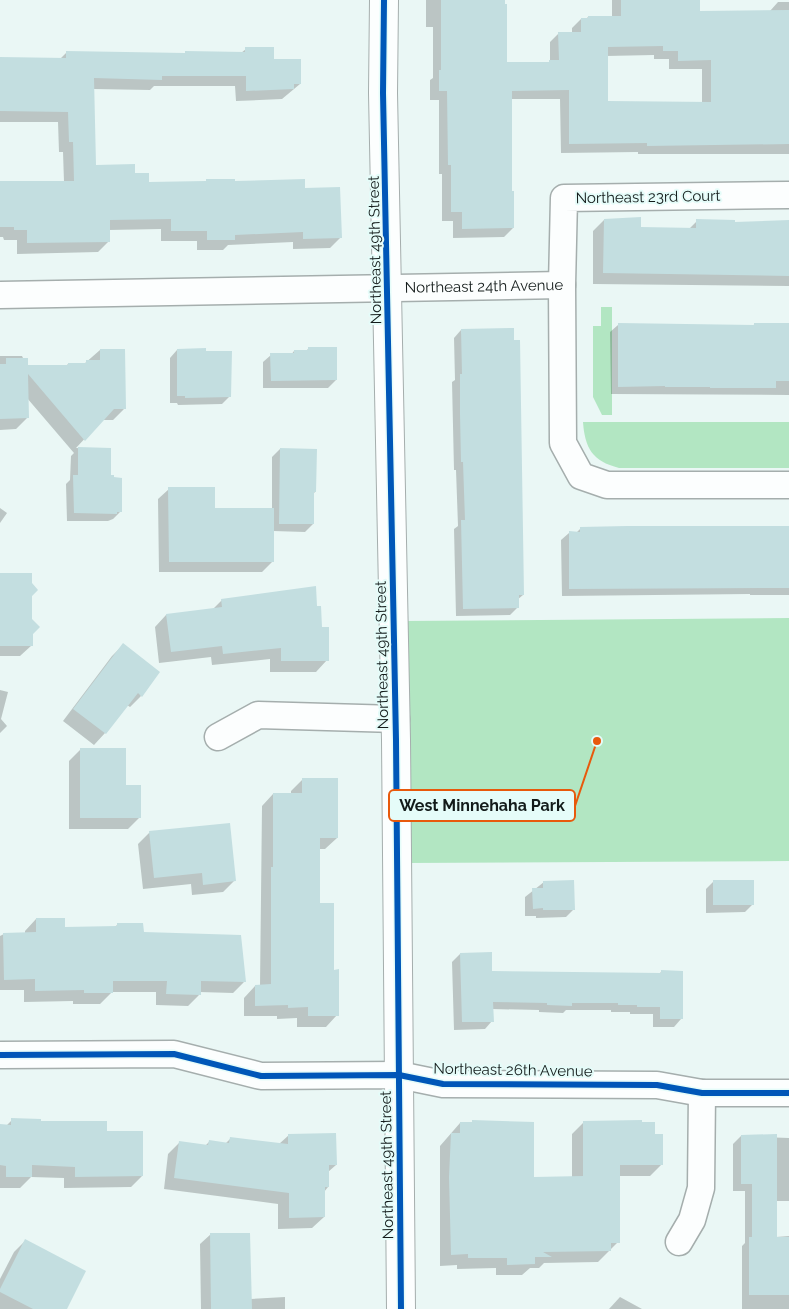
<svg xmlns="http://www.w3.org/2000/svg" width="789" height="1309" font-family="Raleway,sans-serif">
	<rect width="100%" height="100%" fill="#eaf7f5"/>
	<g fill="#b2e6c2">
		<path d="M601 307H612V415H602L593 397V326H601Z"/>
		<path d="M583 422H789V468H619C592 461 585 448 583 422Z"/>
		<path d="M789 618V861L406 863 403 621Z"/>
	</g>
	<g fill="#0003" fill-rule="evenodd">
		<path d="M426 0H503L506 63H548L550 62V42L559 33H572V28L581 19H586L588 17H612V0H699V12L770 11 778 2H789V154H638V152L561 153 560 99H510V192L513 228 504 237 453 238V221H442V174H439V100H430V80L433 78V27H426ZM654 55V59H669V69H702V103L607 102 606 56Z"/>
		<path d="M246 49 273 60 300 84 282 99 236 101 235 86H154L150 90 93 89 95 166 134 174 148 183H204L207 180 304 189 341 237 330 248 293 249V242L228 245 223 250H197V241H161V229L109 230V241L98 252 17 254V240H4L3 237H0V183L64 182 63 152H59L58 122H0V59H60L67 52 184 55 241 53Z"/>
		<path d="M604 220 640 228 688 230 697 221 734 223 789 221V286L593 284V231Z"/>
		<path d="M755 324 789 325V395L611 394 610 332 618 325 752 326Z"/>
		<path d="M461 330 523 595 517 600V608L510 615 456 616 454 529 458 526 456 470H454L452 382 455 380 454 338Z"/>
		<path d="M308 349 336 380 328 388H263V362L271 355H291L294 351H306Z"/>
		<path d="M100 350 124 409 113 420H102L76 448 110 449 109 476 120 512 113 519 108 521H67L66 484 70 480 71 456 74 453 27 398V418L16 429 0 430V356H22L27 366H66L68 364H84Z"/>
		<path d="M177 350 230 396 222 404 178 405 177 403H170V358Z"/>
		<path d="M280 449 315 492 313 494V524L305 532 273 531V561L262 572H159L158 499 169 489 214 509H272V457Z"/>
		<path d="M0 508 7 513 0 523Z"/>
		<path d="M789 527V595H750V594L562 596 561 540 569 533H576L581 528Z"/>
		<path d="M0 580 31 596 32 645 20 656H0Z"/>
		<path d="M222 600 315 607 327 660 316 672H270V659L212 665 211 657 159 663 155 627 166 615 212 610Z"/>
		<path d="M123 645 141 696 130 707 127 705 105 733 94 745 63 721 112 656Z"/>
		<path d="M0 690 8 692 1 719 7 726 0 733Z"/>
		<path d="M80 750 125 786 140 817 128 829H69V761Z"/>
		<path d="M303 779 337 838 325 849H318V904L333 971 337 1015 326 1027H297V1018L277 1019V1016H244V998L255 986H260L262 806 273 794H291V791Z"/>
		<path d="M150 832 234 881 223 892 192 895 191 884 143 889 138 844Z"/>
		<path d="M714 881 752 905 745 912 706 913V889Z"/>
		<path d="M544 882 574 909 566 917 536 918V916H525V897Z"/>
		<path d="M36 919 64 928 115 927 117 925 142 933 244 982 233 993 199 992V995L188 1006 156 1005V992H112L100 1004H73V1001L24 1002V990H0V936L4 934H25V931Z"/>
		<path d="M460 954 491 972 659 974 661 972 681 1019 674 1027H653V1014H630V1012H611V1010H566L563 1013 539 1012V1010L492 1009V1021L485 1029 454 1030 452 962Z"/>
		<path d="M12 1120 106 1132 142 1176 131 1187 64 1188V1178L31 1177 20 1188H0V1126H6Z"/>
		<path d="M473 1121 533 1178H572V1134L583 1123 654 1136 662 1164 650 1176H619L618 1242 598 1262 544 1263 539 1268H530L522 1275H496V1268L457 1269V1265L440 1266V1146L460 1123H471Z"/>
		<path d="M289 1135 336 1165 328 1172V1187L324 1192V1217L312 1228 278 1229V1204L164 1189 168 1154 179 1143 205 1146 209 1142 225 1144 231 1138 279 1144Z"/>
		<path d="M741 1136 789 1138V1201H776V1237L789 1236V1309H742V1246L745 1243V1191H733V1144Z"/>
		<path d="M211 1234 250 1299 285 1297V1309H201L200 1244Z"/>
		<path d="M25 1241 65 1309H0V1279L14 1252Z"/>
		<path d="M620 1297 642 1309H609Z"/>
	</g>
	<g fill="#c3dee0" fill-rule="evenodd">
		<path d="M441 0H505V4H507V62H549V60H559L558 32H581V18H588V16H621V0H700V11L789 10V144L647 146V143L569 144V90L512 91V191H514V228L462 229V212H451V165H448L447 91H439V70H441ZM663 46V51H678V61L711 60V102L608 101V47Z"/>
		<path d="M245 47H274V59H301V84H294V89L246 91V76H162V80L94 78 96 165 135 164V173H149V182L206 181V179H235V181L305 179V188L340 187 342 238 303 239V232L235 235V240H207V231H171V219L110 220V242L27 243V230H14V227H0V181H74L73 142H69L68 112 0 111V57L66 58V51L185 53V51L245 52Z"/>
		<path d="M641 217V227L696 228V219L735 220V222L789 220V276L603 273 604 219Z"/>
		<path d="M618 323 754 325V323H789V381H776V388H710V387H665V386L618 387Z"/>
		<path d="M514 328V340H520L524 595H519V608L463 609 461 520H465L463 462H461L460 414V374H462L461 329Z"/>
		<path d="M308 347H337V380L271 381 270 353H294V350H308Z"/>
		<path d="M206 348V351H232L231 397 185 398V396H177V349Z"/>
		<path d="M100 349H125L126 409H114L85 441 28 374 29 418 0 419V364H6V358H28V365H68V363H86V360H100Z"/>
		<path d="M78 447 111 448V475H114V477L122 478V512H117V514L74 513 73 475H78Z"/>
		<path d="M280 448 317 449 316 492H314V524H279Z"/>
		<path d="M168 487H215V508H274V562H169Z"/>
		<path d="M627 526H789V588L569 589V531L580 532V527Z"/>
		<path d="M0 573H32V583L38 590 32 596V619L40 627 33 634V646H0Z"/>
		<path d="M316 586 317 606H321L322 627H329V661H281V648L223 654 222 646 171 652 166 614 222 607 221 599Z"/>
		<path d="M123 643 160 672 142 697 138 693 106 734 73 709Z"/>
		<path d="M80 748H126V785H141V818H80Z"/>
		<path d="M302 778H338V838H320V903H334V970L339 969V1016H308V1007L288 1008V1005L255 1006V985L271 984V867H273V793H302Z"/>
		<path d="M230 823 236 881 203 885 202 873 154 878 149 831Z"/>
		<path d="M574 880 575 910H543V908L533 909 532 888H543V881Z"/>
		<rect x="713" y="880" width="41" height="25"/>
		<path d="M36 918H65V927L117 926V923H143L144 932 241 935 246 982 201 981V995L166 994 167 981H113V993H84V990L35 991V979L4 980 3 933 36 932Z"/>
		<path d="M492 952V971L661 973V970L683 971V1019H660V1007H637V1005H618V1003H572V1006L547 1005V1003L493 1002 494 1022H462L460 953Z"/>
		<path d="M11 1118 41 1119V1121H107V1131H143V1176L75 1177V1167L32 1165V1177H6V1166L0 1165V1124L11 1125Z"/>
		<path d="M472 1120 534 1122V1177L583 1176V1121L642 1120V1122H655V1134H663V1165H620V1243H611V1251L543 1252 552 1257H535V1264L507 1265V1258H468V1254L451 1255 449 1177 451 1133H460V1122H472Z"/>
		<path d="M336 1133 337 1165H329V1187H325V1217L289 1218V1193L174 1178 179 1141 208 1145 209 1140 229 1143 230 1137 288 1144V1134Z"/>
		<path d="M777 1134V1237H789V1295H749V1237H752V1184H741V1135Z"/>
		<path d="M210 1233H250L252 1309H211Z"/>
		<path d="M25 1239 86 1271 67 1309H33L0 1292V1289Z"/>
	</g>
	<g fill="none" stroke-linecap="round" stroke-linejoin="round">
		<g stroke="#a5aead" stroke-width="29">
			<g id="minor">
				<path d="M789 195 564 198 562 285 563 443 581 476 607 485H789"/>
				<path id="s1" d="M0 295 562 285"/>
				<path d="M218 737 258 715 396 719"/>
				<path d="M0 1055 174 1054 261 1076 399 1075 443 1084 657 1085 702 1093H789"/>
				<path d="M679 1242 692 1220 701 1188 702 1093"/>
			</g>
		</g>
		<g stroke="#a5aead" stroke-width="30">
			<path id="tertiary" d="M384 0 383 93 396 740 401 1309"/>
		</g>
		<use href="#minor" stroke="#fcfefe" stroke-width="26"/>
		<use href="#tertiary" stroke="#fcfefe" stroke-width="28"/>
		<g stroke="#e5fcf9" stroke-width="9">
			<g id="cycleway">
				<path d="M384 0 383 93 396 740 401 1309"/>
				<path d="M0 1055 174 1054 261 1076 399 1075 443 1084 657 1085 702 1093H789"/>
			</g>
		</g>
		<use href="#cycleway" stroke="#0057b8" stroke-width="6"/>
	</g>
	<g text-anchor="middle" stroke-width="4" stroke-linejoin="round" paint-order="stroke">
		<g font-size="15" fill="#131b1a" stroke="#e5fcf9">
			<text transform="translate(648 197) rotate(-1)" y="5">Northeast 23rd Court</text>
			<text transform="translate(375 250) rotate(-91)" y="5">Northeast 49th Street</text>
			<text dy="5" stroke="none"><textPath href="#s1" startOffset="484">Northeast 24th Avenue</textPath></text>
			<text transform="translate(382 655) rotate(-91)" y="5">Northeast 49th Street</text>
			<text transform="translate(513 1070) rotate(1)" y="5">Northeast 26th Avenue</text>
			<text transform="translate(387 1165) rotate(-91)" y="5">Northeast 49th Street</text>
		</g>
	</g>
	<path fill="none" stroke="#e8590c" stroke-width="2" d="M597 741L575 806"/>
	<circle fill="#e8590c" stroke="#e5fcf9" stroke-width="2" cx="597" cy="741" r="5"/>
	<rect fill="#e5fcf9" stroke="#e8590c" stroke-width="2" x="389" y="790" width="186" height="31" rx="5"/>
	<g font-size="16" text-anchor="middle" font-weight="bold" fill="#131b1a">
		<text x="482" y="811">West Minnehaha Park</text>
	</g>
</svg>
